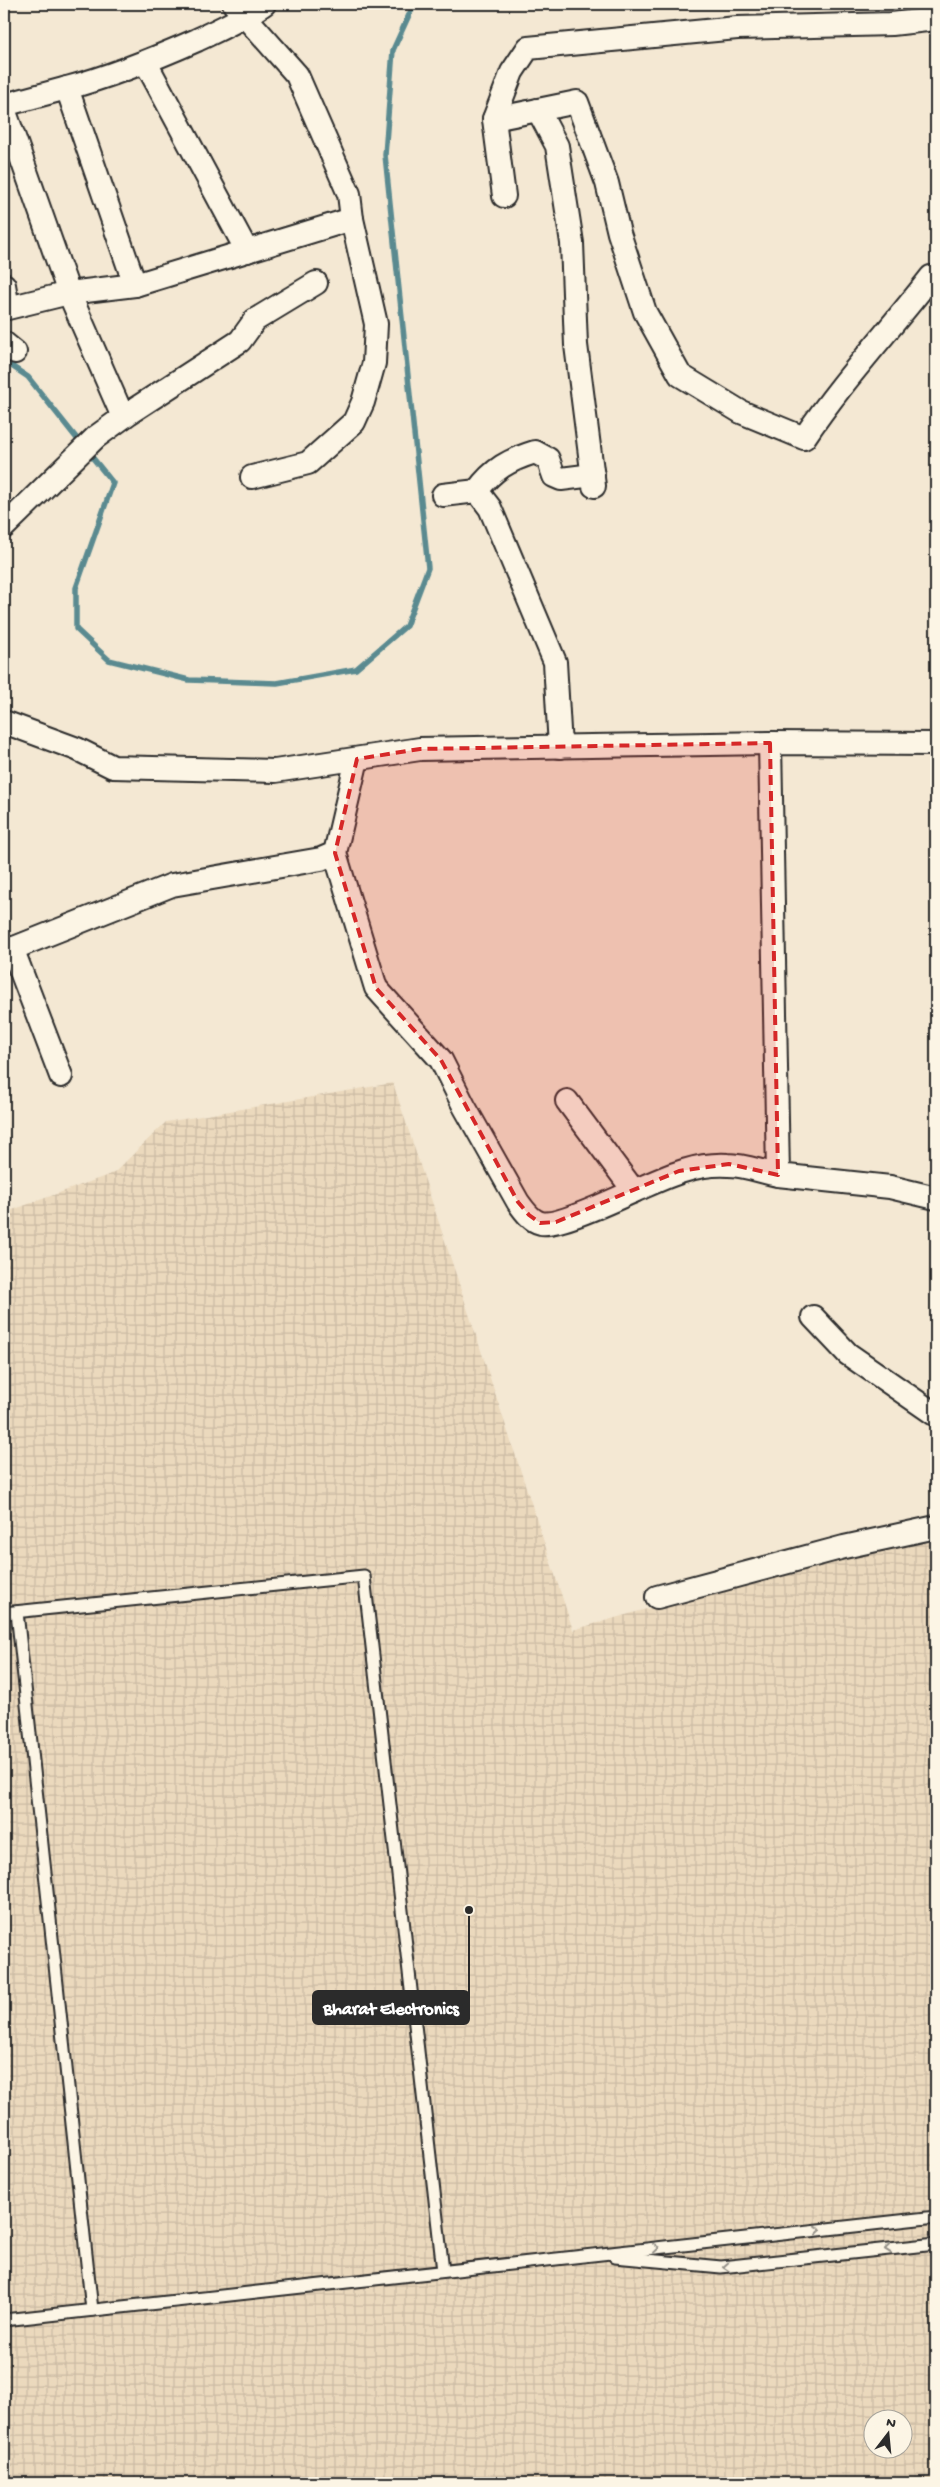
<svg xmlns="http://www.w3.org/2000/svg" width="940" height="2487" font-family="'Gochi Hand',sans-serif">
	<defs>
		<pattern id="industrial-grid" width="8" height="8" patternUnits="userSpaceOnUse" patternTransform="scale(1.25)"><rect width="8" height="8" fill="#ebd9bd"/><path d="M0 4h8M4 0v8" fill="none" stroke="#cabaa3"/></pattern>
	</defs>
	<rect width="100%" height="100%" fill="#f4e8d3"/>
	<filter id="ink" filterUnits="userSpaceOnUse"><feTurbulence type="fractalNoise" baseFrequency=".02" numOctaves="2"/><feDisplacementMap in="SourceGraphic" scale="10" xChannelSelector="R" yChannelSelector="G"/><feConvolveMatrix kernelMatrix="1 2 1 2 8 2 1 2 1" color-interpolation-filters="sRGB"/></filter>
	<g filter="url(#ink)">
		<path fill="url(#industrial-grid)" fill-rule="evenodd" d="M393 1083 573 1630 934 1527 936 2483H4V1213L114 1173 166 1122ZM872 2420H902V2450H872Z"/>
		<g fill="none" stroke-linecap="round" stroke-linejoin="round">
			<g stroke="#5a8a90" stroke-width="5.5">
				<path d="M4 361 28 377 82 445"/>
				<path d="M88 452 113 483 76 588V629L109 660 189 680 277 683 356 669 406 626 428 568 385 155 393 50 414 4"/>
			</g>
			<g stroke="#2b2b2b" stroke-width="15">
				<g id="lane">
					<path d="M17 1612 92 2310"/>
					<path d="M4 1613 364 1576 443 2271"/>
					<path d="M615 2257 721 2267 936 2244"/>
					<path d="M4 2320 936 2217"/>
				</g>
			</g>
			<g stroke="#2b2b2b" stroke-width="26">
				<g id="street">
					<path d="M234 4 297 75 349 194 352 219 376 324 374 363 363 402 354 422 308 463 252 477"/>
					<path d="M146 63 247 251"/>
					<path d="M67 88C112 76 154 59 197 40 220 29 243 19 264 4"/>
					<path d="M4 105 67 88 135 285 69 293 8 308 4 285"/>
					<path d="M4 109 69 293 123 417"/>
					<path d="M538 110 557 146 572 243 576 345 594 486"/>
					<path d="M494 119 577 102 607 183 619 233 645 312 680 375 741 412 804 438C842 381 889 331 931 277L936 278"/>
					<path d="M504 196 494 119 512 72 528 48 737 28 892 24 936 19"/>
					<path d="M135 285 352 219"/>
					<path d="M4 343 15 352"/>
					<path d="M477 491C493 469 509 460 535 452L548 459 554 476 561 479 593 475"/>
					<path d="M443 495 477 491 490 508 555 662 560 747"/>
					<path d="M4 527 96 437 129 413 240 341 255 320 316 283"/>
					<path d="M4 722 77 749 113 767 275 771 420 749 770 743 936 744"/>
					<path d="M770 743 778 1175 890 1187 936 1198"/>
					<path d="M335 853 376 988 441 1060 464 1106 518 1202C523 1209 531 1221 541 1223 557 1227 616 1199 634 1191"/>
					<path d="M12 948 61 1076"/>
					<path d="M4 952 172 885 321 859 335 853 357 759"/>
					<path d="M567 1101 634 1191C664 1178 693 1163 728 1165 744 1165 762 1172 778 1175"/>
					<path d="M813 1317 848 1354 936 1415"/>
					<path d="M657 1597 844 1547 936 1527"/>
				</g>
			</g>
			<use href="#lane" stroke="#fcf5e5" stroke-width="11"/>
			<use href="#street" stroke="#fcf5e5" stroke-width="22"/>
		</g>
		<defs><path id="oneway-chevron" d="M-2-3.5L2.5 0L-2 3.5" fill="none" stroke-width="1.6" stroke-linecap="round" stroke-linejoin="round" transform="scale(1.25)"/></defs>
		<g stroke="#949088">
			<use href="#oneway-chevron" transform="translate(818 2230) rotate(-6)"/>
			<use href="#oneway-chevron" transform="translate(656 2248) rotate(-6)"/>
			<use href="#oneway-chevron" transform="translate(888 2249) rotate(174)"/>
			<use href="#oneway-chevron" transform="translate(726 2267) rotate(176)"/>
		</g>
	</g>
	<path fill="#d62828" fill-opacity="0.2" stroke="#d62828" stroke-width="4" stroke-dasharray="10 6" stroke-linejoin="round" d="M770 743 778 1175 729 1164 679 1171 556 1222 540 1223 529 1215 518 1202 441 1060 376 988 335 853 357 759 420 749Z"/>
	<path fill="none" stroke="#2b2b2b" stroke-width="2" d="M469 1910L469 2007"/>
	<circle fill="#2b2b2b" stroke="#fcf5e5" stroke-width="2" cx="469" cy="1910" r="5"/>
	<rect fill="#2b2b2b" stroke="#2b2b2b" stroke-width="2" x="313" y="1991" width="156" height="33" rx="5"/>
	<g font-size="18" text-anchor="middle" font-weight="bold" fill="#fff">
		<text x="391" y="2014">Bharat Electronics</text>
	</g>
	<rect width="940" height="2487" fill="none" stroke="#fcf5e5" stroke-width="20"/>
	<rect x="10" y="10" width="920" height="2467" fill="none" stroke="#2b2b2b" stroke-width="2" filter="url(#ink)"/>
	<g transform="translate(888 2434) rotate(16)"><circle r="24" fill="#fcf5e5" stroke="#a8a49b"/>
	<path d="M0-4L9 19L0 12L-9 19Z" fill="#2b2b2b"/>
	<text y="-8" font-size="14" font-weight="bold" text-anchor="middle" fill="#2b2b2b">N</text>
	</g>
</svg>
